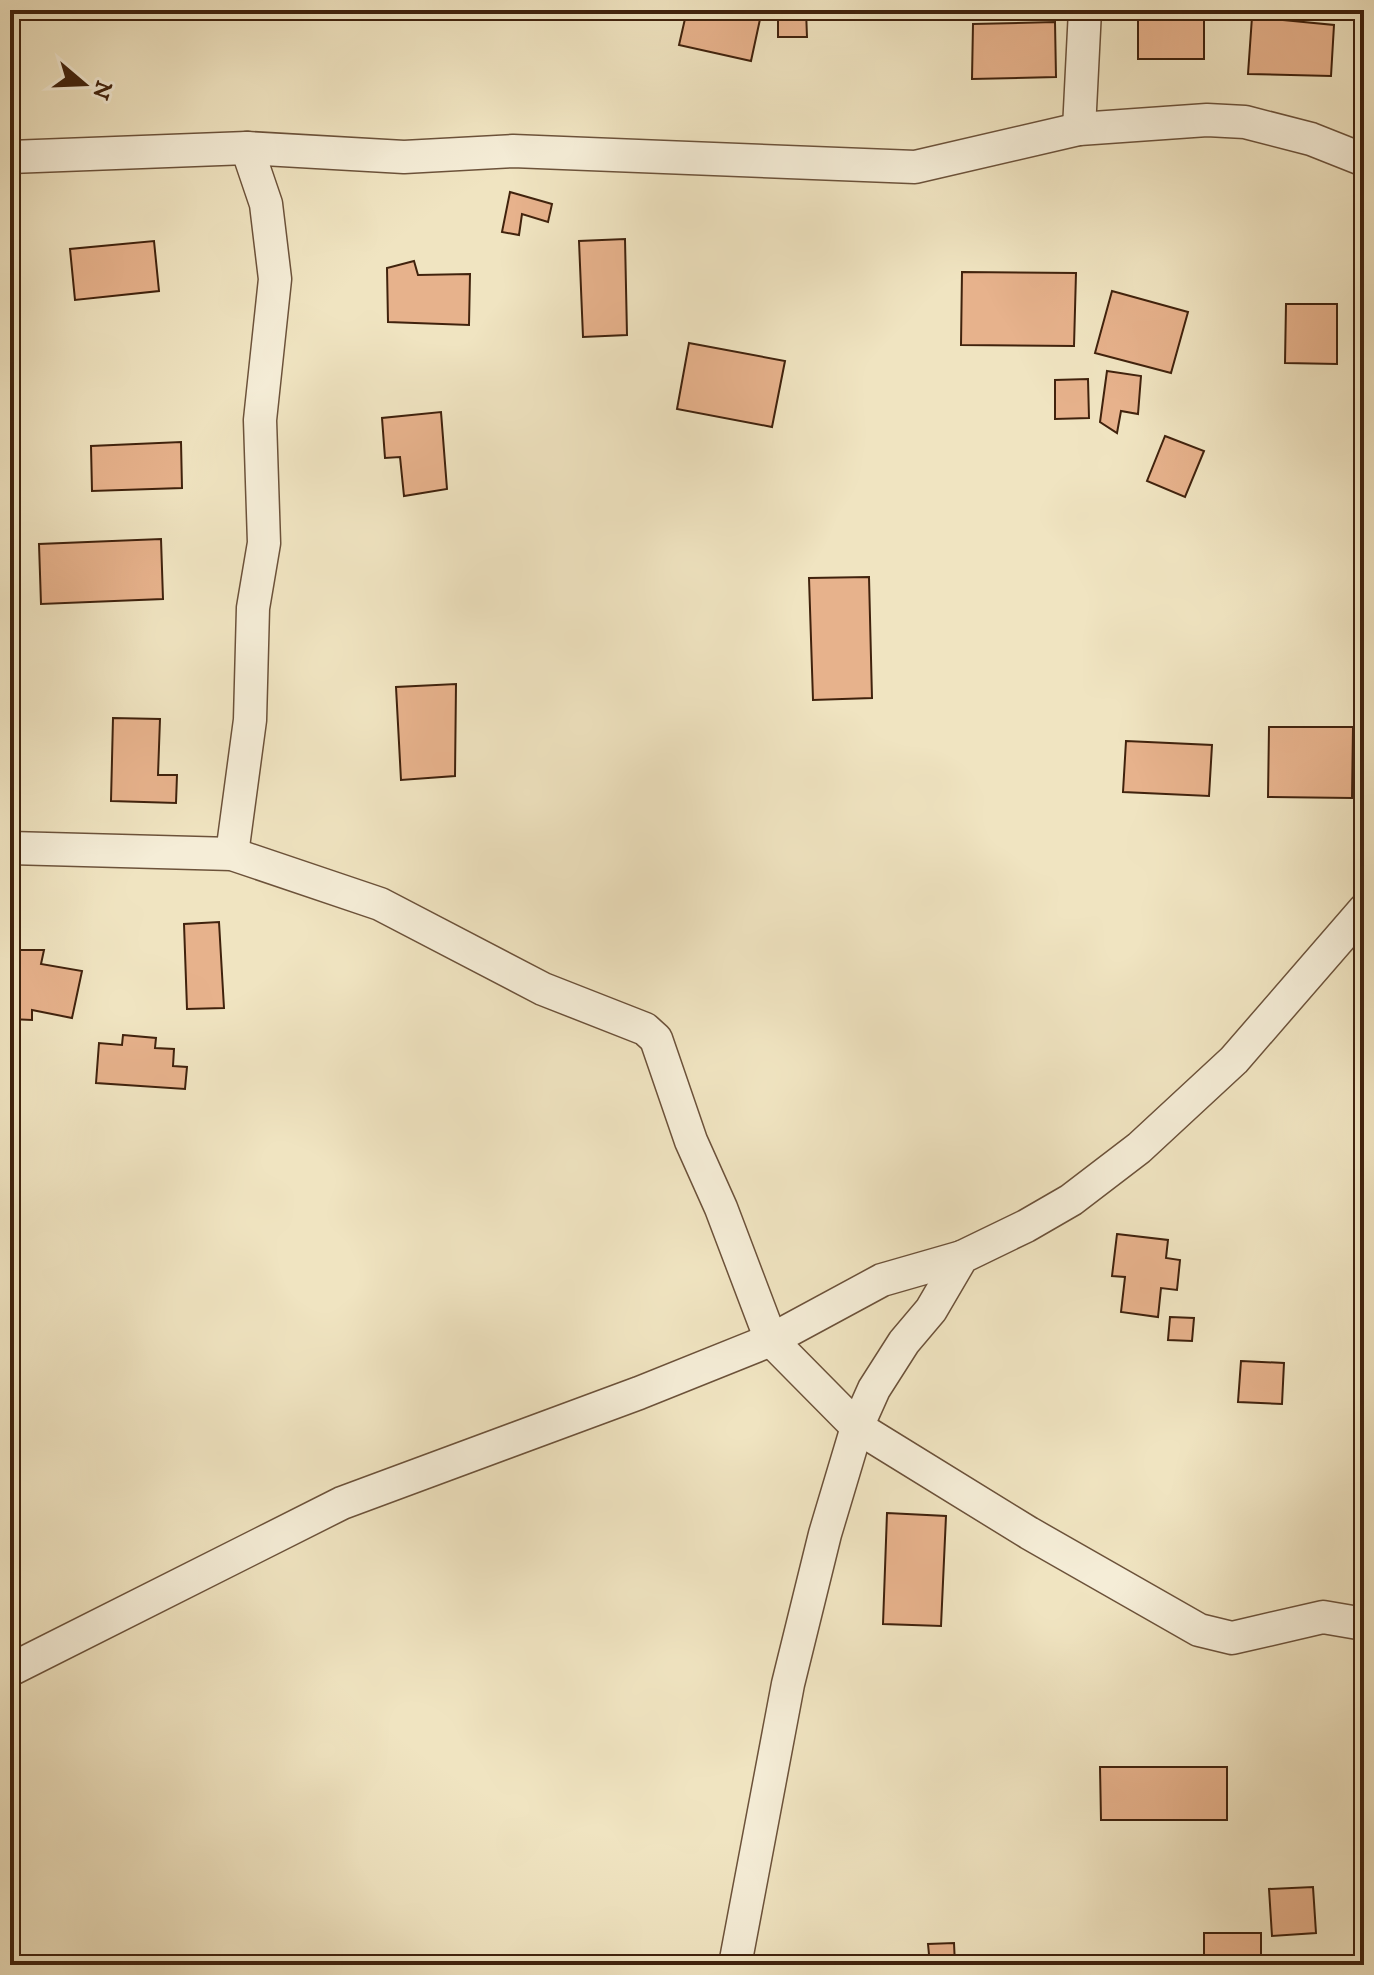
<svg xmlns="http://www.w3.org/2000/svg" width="1374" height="1975" font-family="'IM FELL DW Pica',serif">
	<rect width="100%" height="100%" fill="#f0e4c1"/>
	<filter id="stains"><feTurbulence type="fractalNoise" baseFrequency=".0025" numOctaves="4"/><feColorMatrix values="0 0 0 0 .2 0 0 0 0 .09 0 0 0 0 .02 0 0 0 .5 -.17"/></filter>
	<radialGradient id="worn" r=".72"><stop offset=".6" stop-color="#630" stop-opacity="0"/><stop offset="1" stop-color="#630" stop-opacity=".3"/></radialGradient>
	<g fill="#e7b28c" stroke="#40220d" stroke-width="2">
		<path d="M687 10H762L751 61 679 45Z"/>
		<path d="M778 10H806L807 37H778Z"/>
		<path d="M1138 10 1204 16V59H1138Z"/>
		<path d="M1252 17 1334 25 1331 76 1248 74Z"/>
		<path d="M1055 22 1056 77 972 79 973 24Z"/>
		<path d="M510 192 552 204 548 222 522 214 519 235 502 232Z"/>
		<path d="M625 239 627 335 583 337 579 241Z"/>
		<path d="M154 241 159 291 75 300 70 249Z"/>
		<path d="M414 261 418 275 470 274 469 325 388 322 387 268Z"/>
		<path d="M962 272 1076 273 1074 346 961 345Z"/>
		<path d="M1112 291 1188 312 1171 373 1095 353Z"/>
		<path d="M1286 304H1337V364L1285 363Z"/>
		<path d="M689 343 785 361 772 427 677 409Z"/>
		<path d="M1107 371 1141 376 1138 414 1121 411 1117 433 1100 422Z"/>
		<path d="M1088 379 1089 418 1055 419V380Z"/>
		<path d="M441 412 447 489 404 496 400 457 385 458 382 418Z"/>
		<path d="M1165 436 1204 451 1185 497 1147 481Z"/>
		<path d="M181 442 182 488 92 491 91 446Z"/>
		<path d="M161 539 163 599 41 604 39 544Z"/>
		<path d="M869 577 872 698 813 700 809 578Z"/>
		<path d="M456 684 455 776 401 780 396 687Z"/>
		<path d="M113 718 160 719 158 775H177L176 803 111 801Z"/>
		<path d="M1269 727H1353L1352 798 1268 797Z"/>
		<path d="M1126 741 1212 745 1209 796 1123 792Z"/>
		<path d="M219 922 224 1008 187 1009 184 924Z"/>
		<path d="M20 950H44L41 964 82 971 72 1018 32 1010V1020L10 1019Z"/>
		<path d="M123 1035 156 1038 155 1048 174 1049 173 1066 187 1067 185 1089 96 1083 99 1043 122 1045Z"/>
		<path d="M1117 1234 1168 1240 1166 1258 1180 1260 1177 1290 1161 1288 1158 1317 1121 1312 1125 1277 1112 1276Z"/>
		<path d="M1170 1317 1194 1318 1192 1341 1168 1340Z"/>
		<path d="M1241 1361 1284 1363 1282 1404 1238 1402Z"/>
		<path d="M887 1513 946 1516 941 1626 883 1624Z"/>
		<path d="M1100 1767H1227V1820H1101Z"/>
		<path d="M1313 1887 1316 1933 1272 1936 1269 1889Z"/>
		<rect x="1204" y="1933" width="57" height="32"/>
		<path d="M954 1943 955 1965H930L928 1944Z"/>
	</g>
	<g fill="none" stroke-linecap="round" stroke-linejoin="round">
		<g stroke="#6c523a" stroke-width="35">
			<g id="street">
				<path d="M1079 129 1085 10"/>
				<path d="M10 157 247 148 404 157 513 151 915 167 1079 129 1207 120 1245 122 1311 139 1364 160"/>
				<path d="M10 848 232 854 380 904 543 989 645 1029 656 1039 691 1141 721 1208 771 1340 857 1427 1029 1533 1199 1630 1232 1638 1323 1617 1364 1624"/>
				<path d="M232 854 250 720 253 608 264 543 260 420 275 279 266 204 247 148"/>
				<path d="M10 1670 342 1503 639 1393 771 1340 882 1280 962 1257"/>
				<path d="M735 1965 788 1684 825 1534 857 1427 874 1389 904 1342 931 1310 962 1257 1026 1226 1071 1200 1139 1148 1234 1060 1364 910"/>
			</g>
		</g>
		<use href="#street" stroke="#f5edd7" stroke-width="32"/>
	</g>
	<rect width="1374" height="1975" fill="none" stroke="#f0e4c1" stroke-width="40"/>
	<rect x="12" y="12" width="1350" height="1951" fill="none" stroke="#40220d" stroke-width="4"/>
	<rect x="20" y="20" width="1334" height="1935" fill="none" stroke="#40220d" stroke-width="2"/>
	<g transform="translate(84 84) rotate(109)" stroke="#f5edd7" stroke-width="6" paint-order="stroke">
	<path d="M0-6L14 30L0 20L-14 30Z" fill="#40220d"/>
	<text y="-12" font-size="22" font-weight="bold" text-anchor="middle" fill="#40220d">N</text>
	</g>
	<rect width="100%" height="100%" filter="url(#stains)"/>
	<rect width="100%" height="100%" fill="url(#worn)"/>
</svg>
